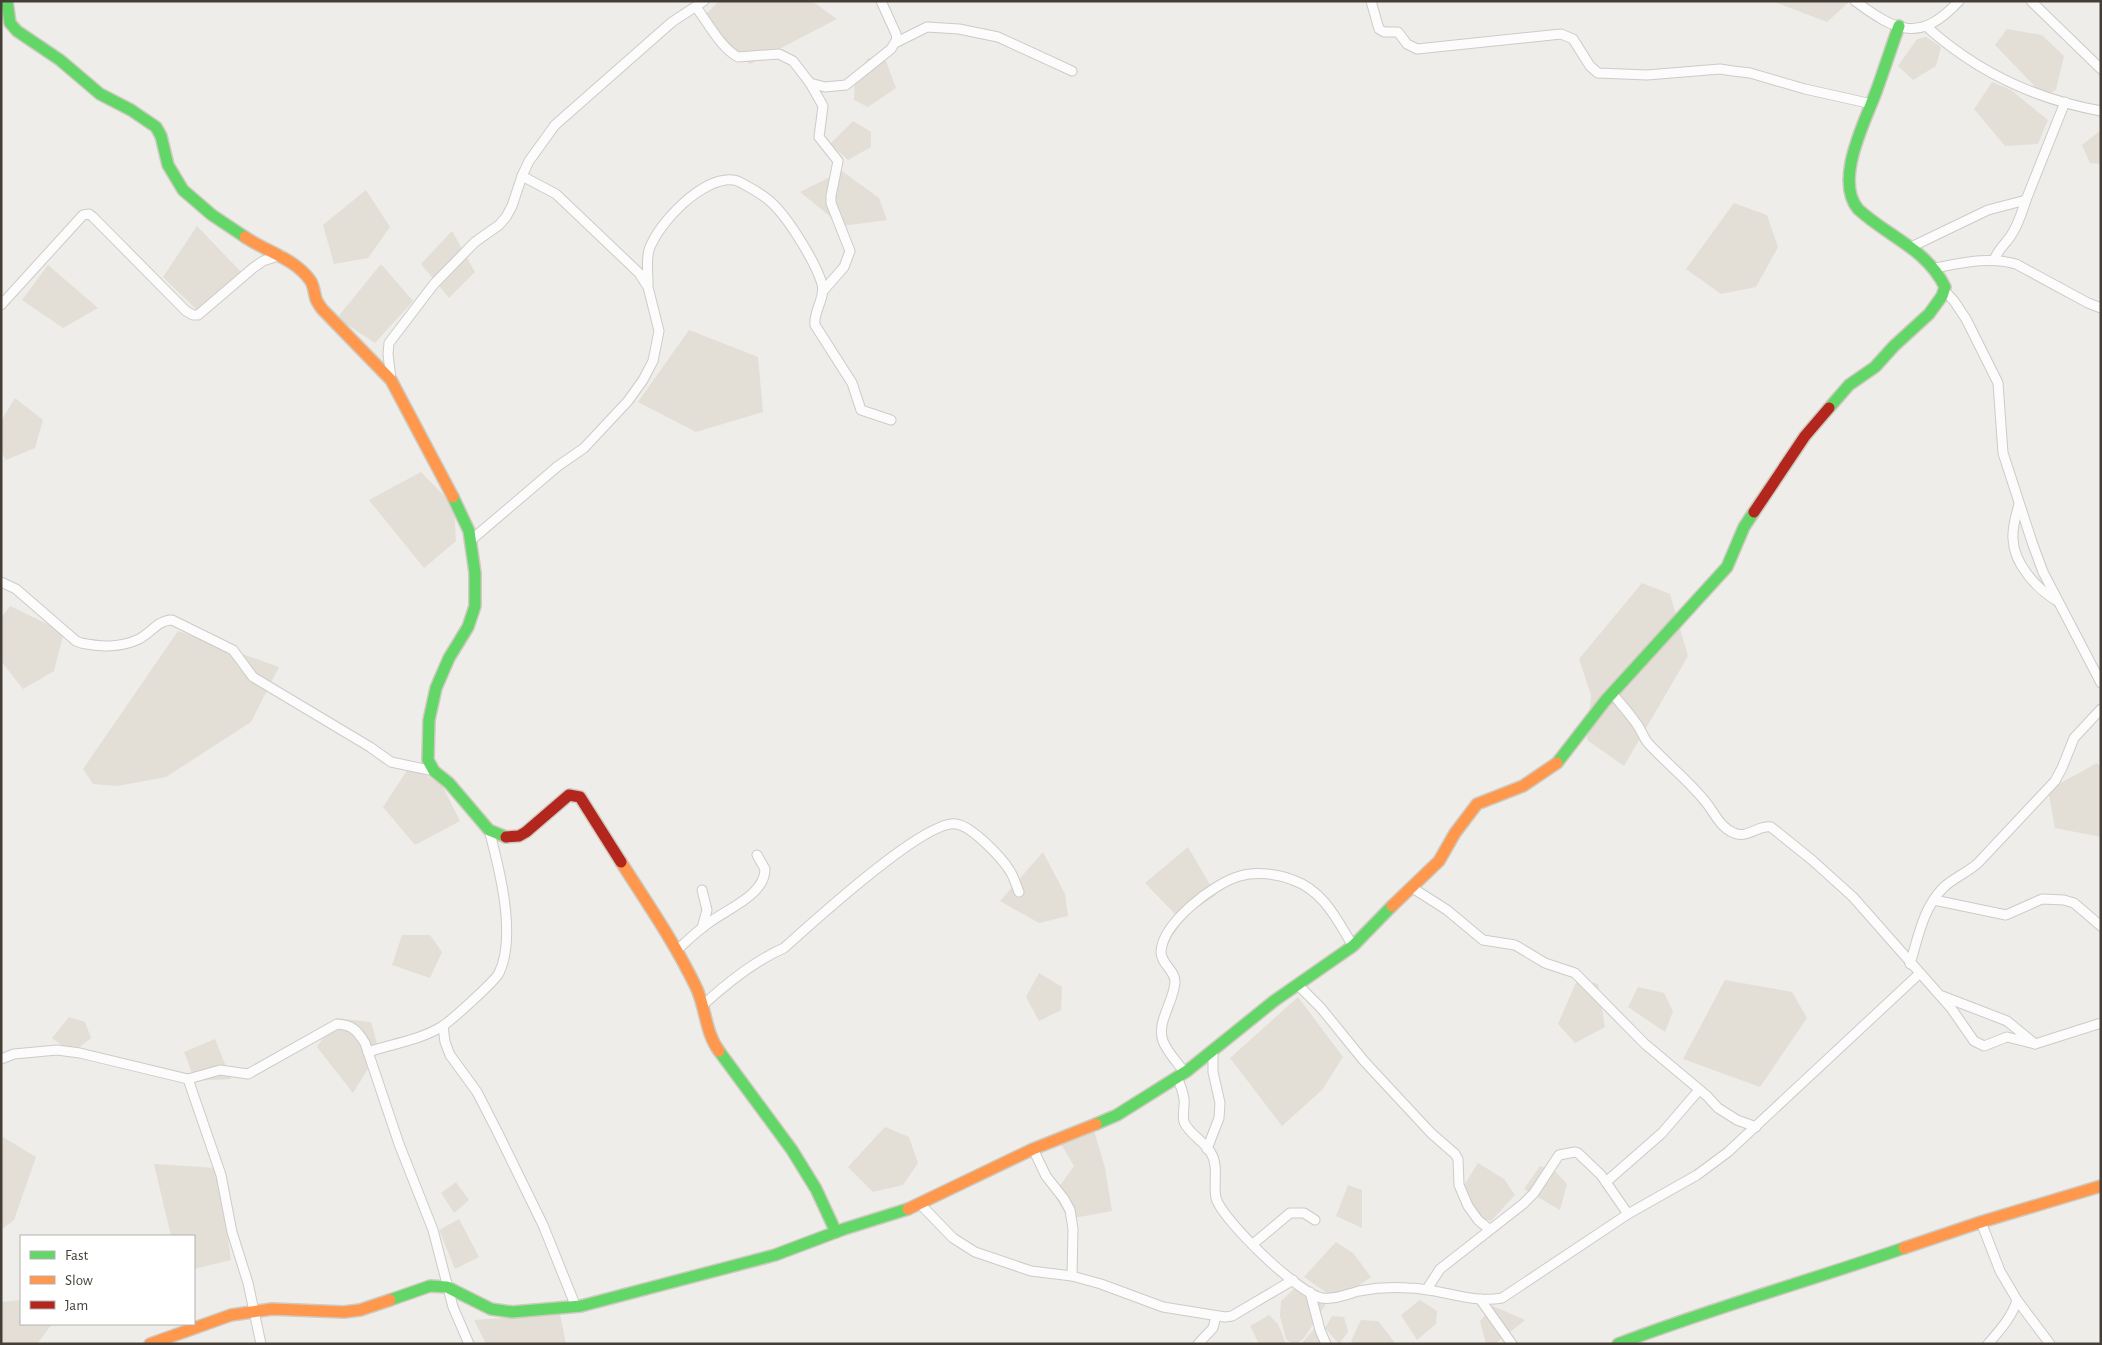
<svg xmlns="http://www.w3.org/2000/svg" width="2102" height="1345" font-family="'Alegreya Sans',sans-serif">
	<rect width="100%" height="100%" fill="#efede9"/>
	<g fill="#e3dfd6">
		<path d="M719 1H812L837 19 750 64 700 20Z"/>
		<path d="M1772 1H1850L1827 22Z"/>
		<path d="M2007 29 2042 35 2064 56 2056 90 2044 96 1995 45Z"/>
		<path d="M1926 37 1941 47 1936 66 1913 80 1898 66 1917 39Z"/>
		<path d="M868 58 886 61 896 88 868 107 854 100 855 79Z"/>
		<path d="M1992 82 2011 90 2048 120 2038 144 2005 146 1974 109Z"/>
		<path d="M853 121 871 132V147L848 160 830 144Z"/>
		<path d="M2101 130V164L2090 163 2082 145Z"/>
		<path d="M842 171 879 198 887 220 842 226 800 192Z"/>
		<path d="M366 190 390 227 368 258 334 264 323 225Z"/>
		<path d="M1734 203 1767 215 1778 247 1756 287 1721 294 1686 269Z"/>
		<path d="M197 226 242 273 198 311 163 277Z"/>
		<path d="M452 231 475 272 449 298 421 264Z"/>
		<path d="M381 264 413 301 375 343 337 318Z"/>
		<path d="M48 265 98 308 63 328 22 300Z"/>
		<path d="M689 330 758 357 763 412 696 432 638 402Z"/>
		<path d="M15 398 43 420 35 448 6 460 1 451V421Z"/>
		<path d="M421 472 454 506 456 541 424 568 369 500Z"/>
		<path d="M1642 583 1670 594 1688 656 1624 766 1587 740 1591 695 1579 659Z"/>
		<path d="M10 606 64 632 54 671 23 689 1 661V618Z"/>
		<path d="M178 631 279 667 251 722 166 777 118 786 93 784 83 769Z"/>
		<path d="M2097 763 2101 768V837L2055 828 2048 790Z"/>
		<path d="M410 766 442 785 460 821 415 845 383 807Z"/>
		<path d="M1188 847 1216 895 1180 919 1145 883Z"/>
		<path d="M1043 852 1065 894 1068 916 1039 923 1000 901Z"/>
		<path d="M402 935H430L442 952 430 978 392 965Z"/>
		<path d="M1039 973 1062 987 1061 1010 1039 1021 1026 997Z"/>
		<path d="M1578 978 1598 984 1605 1027 1575 1043 1558 1024Z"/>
		<path d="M1725 980 1792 992 1807 1018 1760 1087 1683 1059Z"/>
		<path d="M1638 987 1664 993 1673 1011 1665 1032 1628 1007Z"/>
		<path d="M1298 997 1343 1057 1322 1090 1282 1126 1230 1058Z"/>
		<path d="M69 1017 85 1022 91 1038 72 1053 52 1038Z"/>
		<path d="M336 1018 371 1022 379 1051 353 1093 317 1047Z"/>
		<path d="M215 1039 231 1079 195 1081 184 1052Z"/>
		<path d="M885 1127 909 1137 918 1163 903 1185 873 1192 848 1167Z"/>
		<path d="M1094 1130 1105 1168 1112 1211 1068 1219 1054 1194 1074 1166 1061 1144Z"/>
		<path d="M1 1136 36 1157 14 1220 1 1230Z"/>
		<path d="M1478 1163 1504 1179 1515 1195 1491 1221 1470 1215 1461 1190Z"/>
		<path d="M154 1164 218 1168 231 1260 194 1269V1236H171Z"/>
		<path d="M1540 1166 1556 1172 1567 1184 1560 1210 1524 1189Z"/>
		<path d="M456 1182 469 1200 454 1213 441 1193Z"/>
		<path d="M1348 1185 1362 1190V1228L1336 1216Z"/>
		<path d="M459 1219 479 1257 455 1269 439 1230Z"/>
		<path d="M1336 1242 1353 1253 1371 1277 1354 1289 1328 1294 1304 1277Z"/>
		<path d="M1294 1289 1312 1293 1326 1304 1304 1338 1296 1344H1292L1286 1339 1280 1316 1281 1301Z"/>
		<path d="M21 1300V1324H52L37 1344H1V1302Z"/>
		<path d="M1420 1300 1437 1311 1436 1324 1417 1340 1401 1315Z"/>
		<path d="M1493 1306 1525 1320 1495 1344H1486L1480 1321Z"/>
		<path d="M560 1314 566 1344H486L474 1320Z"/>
		<path d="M1269 1315 1278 1324 1286 1344H1259L1250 1326Z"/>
		<path d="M1332 1316 1344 1317 1348 1332 1339 1344 1325 1328Z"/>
		<path d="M1361 1320 1378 1321 1396 1344H1353L1351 1341Z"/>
		<path d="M1320 1322 1328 1344H1301Z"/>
	</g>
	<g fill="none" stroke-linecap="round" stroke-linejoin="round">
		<g stroke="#cdcbc7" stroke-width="11">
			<g id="street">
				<path d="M1371 1 1379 29 1384 32H1398L1407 44 1417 49 1561 34 1573 39 1590 66 1598 73 1647 75 1720 69 1733 71 1750 73 1805 89 1872 104"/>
				<path d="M1855 1C1897 32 1920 43 1959 1"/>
				<path d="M2031 1 2101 69"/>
				<path d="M696 7C708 23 721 48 738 57L779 54 793 61 810 83 823 106 819 137 838 161 831 196V203L850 251 844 267 823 291"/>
				<path d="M1927 27C1977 72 2034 99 2101 111"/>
				<path d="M895 43 927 27 959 29 998 37 1072 71"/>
				<path d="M810 83 825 87 846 85 891 49 897 39 896 34 881 1"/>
				<path d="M1911 247 1988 210 2026 200"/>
				<path d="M1994 260C1998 250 2004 245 2010 237 2018 226 2022 212 2026 200L2065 102"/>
				<path d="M1935 268C1961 263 1990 256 2016 264L2088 303 2101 308"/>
				<path d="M648 284C648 273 646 261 649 250 658 223 702 177 733 180 738 180 743 184 747 186 756 191 765 196 772 203 789 219 816 263 822 284 826 298 813 311 815 325L852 383 861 410 891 420"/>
				<path d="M1944 290 1954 301 1966 319 1998 383 2003 453 2032 542 2043 572 2101 683"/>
				<path d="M1 305 83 215 89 214 93 217 186 311 193 315H198L253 268 263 261 281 255"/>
				<path d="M391 380 388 354 389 343 434 284 475 242 499 225 506 217 512 206 522 176 529 161 555 125 672 22 704 1"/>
				<path d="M2019 504C2016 516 2012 527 2013 539 2014 564 2036 588 2057 601"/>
				<path d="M470 541 558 466 584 448 628 401 643 380 653 361 659 331 648 287 639 273 556 194 522 176"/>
				<path d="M1 582 16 589 76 641 81 643C101 647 120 648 139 639 151 633 158 620 172 620L233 650 253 677 370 747 391 762 434 771"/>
				<path d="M1612 693C1620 703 1629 713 1636 723 1641 729 1643 737 1648 743 1666 763 1687 779 1704 800 1714 811 1719 827 1734 833 1747 839 1758 825 1771 827L1812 860 1853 897 1951 1008 1974 1041 1984 1046 2007 1037 2035 1044 2101 1023"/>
				<path d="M1411 887 1447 910 1483 940 1515 945 1545 963 1575 973 1645 1044 1707 1096 1718 1108 1737 1120 1756 1127"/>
				<path d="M702 890 707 910 702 928"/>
				<path d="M1934 900 2006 915 2042 899 2064 900 2074 903 2101 926"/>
				<path d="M677 950C688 940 698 930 710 922 727 909 765 895 765 869L757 855"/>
				<path d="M1910 964C1918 938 1923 908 1943 888 1953 878 1967 873 1978 863L2055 781 2062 768 2074 738 2101 709"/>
				<path d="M1298 985 1321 1008 1364 1061 1431 1133 1455 1154 1458 1159 1459 1185 1468 1206 1478 1220 1489 1229"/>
				<path d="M1942 996 2007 1021 2035 1044"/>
				<path d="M703 1005C727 983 754 961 784 948 811 924 925 819 956 824 972 826 1002 858 1010 871 1014 877 1016 885 1019 892"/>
				<path d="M443 1026 445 1042 450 1055 477 1092 497 1131 543 1225 576 1307"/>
				<path d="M368 1052C391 1044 420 1040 441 1027 450 1022 496 980 499 973 517 936 499 867 489 830"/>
				<path d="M1 1059 14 1054 57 1050 80 1053 188 1079 220 1070 248 1074 337 1024C352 1025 357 1030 365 1043L399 1144 433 1230 453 1307 469 1344"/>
				<path d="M1185 1073C1178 1063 1167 1052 1163 1041 1156 1022 1174 1002 1175 982 1175 970 1161 964 1161 952 1162 923 1214 883 1240 876 1256 871 1278 874 1293 880 1324 891 1337 920 1353 946"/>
				<path d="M1177 1078C1180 1084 1183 1092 1184 1099 1185 1107 1182 1114 1184 1122 1189 1134 1205 1142 1211 1153 1219 1166 1213 1184 1216 1198 1222 1220 1299 1294 1322 1298 1334 1300 1348 1294 1359 1291 1375 1288 1392 1287 1408 1288 1439 1288 1471 1304 1502 1298L1628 1214 1697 1175 1728 1152 1919 974"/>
				<path d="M188 1079 221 1175 232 1232 248 1283 261 1344"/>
				<path d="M1033 1149 1046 1176 1064 1199 1070 1210 1073 1229 1072 1276"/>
				<path d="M1207 1149 1219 1118 1220 1103 1213 1072V1051"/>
				<path d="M1606 1182 1662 1133 1699 1090"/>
				<path d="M920 1204 953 1238 975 1252 1031 1271 1072 1276 1101 1284 1163 1307 1225 1317 1232 1316 1293 1280"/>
				<path d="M1981 1222 2000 1271 2017 1300 2050 1344"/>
				<path d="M1253 1244 1290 1213H1304L1315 1220"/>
				<path d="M1427 1289 1440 1269 1523 1204 1534 1193 1559 1155 1575 1152 1578 1153 1601 1175 1628 1214"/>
				<path d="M1310 1292 1320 1330 1326 1344"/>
				<path d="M1480 1299 1512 1344"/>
				<path d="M1198 1344 1213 1328 1216 1316"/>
				<path d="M1988 1344C2000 1330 2012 1317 2017 1300"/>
			</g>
		</g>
		<g stroke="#cecac0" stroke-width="14">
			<g id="fast">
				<path d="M7 1 10 23 17 31 60 60 100 94 131 110 156 127 161 136 168 165 183 190 212 215 245 237"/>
				<path d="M1829 408 1849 385 1875 367 1894 346 1929 314 1942 296 1945 287C1926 248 1888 237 1858 209 1834 180 1865 122 1876 92 1884 70 1891 48 1899 26"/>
				<path d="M453 497 469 531 475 573V606L468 627 449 658 436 688 429 720 428 760 434 771 449 783 489 830 506 837"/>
				<path d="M1557 763 1605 701 1727 567 1744 527 1754 512"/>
				<path d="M719 1051 792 1150 816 1189 836 1232"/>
				<path d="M1096 1124 1117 1115 1187 1071 1274 1001 1353 946 1392 906"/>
				<path d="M390 1300 430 1286 447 1287 491 1309 512 1312 581 1306 775 1255 844 1229 908 1209"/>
				<path d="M1618 1344C1712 1308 1809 1281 1904 1248"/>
			</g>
		</g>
		<g stroke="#cecac0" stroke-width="14">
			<g id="slow">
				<path d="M245 237C267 252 294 258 310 280 314 285 314 293 316 299 317 302 320 306 322 309L391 380 453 497"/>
				<path d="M621 862C647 903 675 943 696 987 706 1008 705 1032 719 1051"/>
				<path d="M1392 906 1439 861 1455 833 1477 804 1523 786 1557 763"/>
				<path d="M908 1209 1033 1149 1096 1124"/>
				<path d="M1904 1248 1981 1222 2101 1186"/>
				<path d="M150 1344 231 1315 272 1309 344 1312 360 1310 390 1300"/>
			</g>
		</g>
		<g stroke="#cecac0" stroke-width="14">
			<g id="jam">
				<path d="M1754 512 1805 436 1829 408"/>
				<path d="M506 837 519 836 526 832 569 795 580 797 621 862"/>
			</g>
		</g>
		<use href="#street" stroke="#fdfcfc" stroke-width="9"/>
		<use href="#fast" stroke="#63d668" stroke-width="11"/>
		<use href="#slow" stroke="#ff974d" stroke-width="11"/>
		<use href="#jam" stroke="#b3261e" stroke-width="11"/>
	</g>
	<rect width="2102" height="1345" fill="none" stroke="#443e36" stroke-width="5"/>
	<rect x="20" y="1235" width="175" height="90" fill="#ffffff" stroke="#b4b2af"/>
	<rect x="30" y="1251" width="25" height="8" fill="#63d668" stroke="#b4b2af"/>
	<text x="65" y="1260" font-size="15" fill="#443e36">Fast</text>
	<rect x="30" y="1276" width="25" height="8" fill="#ff974d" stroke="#b4b2af"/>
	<text x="65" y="1285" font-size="15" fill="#443e36">Slow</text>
	<rect x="30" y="1301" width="25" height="8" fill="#b3261e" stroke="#b4b2af"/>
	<text x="65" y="1310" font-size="15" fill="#443e36">Jam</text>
</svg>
